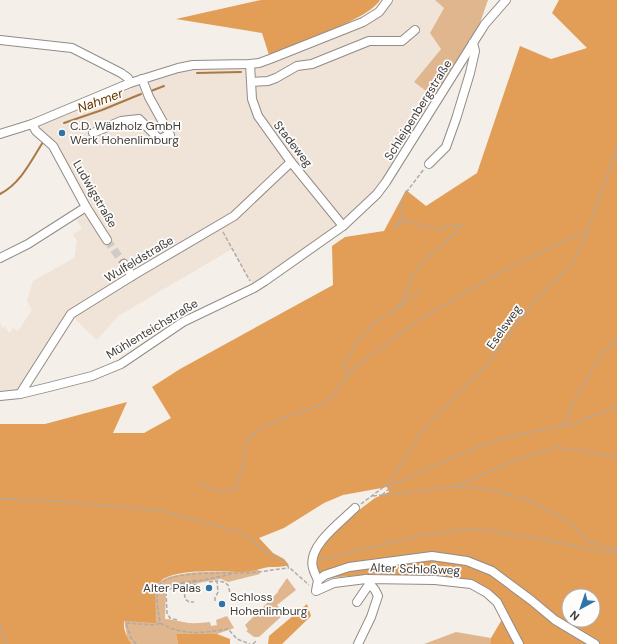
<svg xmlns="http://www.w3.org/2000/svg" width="617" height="644" font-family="'DM Sans',sans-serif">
	<rect width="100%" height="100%" fill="#f5efe9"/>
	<path fill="#f0e3d8" d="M388 0H435L444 8 430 33 441 49 414 82 438 100 395 170 357 214 254 288 232 249 118 316 97 340 71 315 20 394 0 396V321L2 328 5 327 9 333 13 328 18 331 32 310 27 301 33 281 74 258 77 241 73 234 82 229 74 216 86 207 53 146 32 124 178 68 250 64 363 22Z"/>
	<g fill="#e0b68f">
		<path d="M435 0H488L473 43 438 100 414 82 441 49 430 33 444 8Z"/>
		<path d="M258 569 260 574 228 582 221 579 209 581 166 589 165 619C171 619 177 621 183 622 192 624 201 623 210 622L211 626 217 625 216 620 227 616 234 628 217 634H176L178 644H132L127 637 118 584 164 580 166 578C196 568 227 575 258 569Z"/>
		<path d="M287 578 296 590 277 605 284 614 259 637H254L246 631 248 630 245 625 278 592V591Z"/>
		<path d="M456 632 491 638 490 644H424Z"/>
	</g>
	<g fill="#e29d57" fill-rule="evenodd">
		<path d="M261 0H380C368 20 293 45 269 55L262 33 176 19Z"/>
		<path d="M559 0H617V644H490L491 638 504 616 497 602 471 584 377 574 325 578 314 571V560L327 534 375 498 389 492 387 487 343 495 324 503 284 528 259 538 273 553 284 559 289 565C282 567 277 567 270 567 261 568 252 572 243 572 223 572 163 566 155 588L156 623 124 621C123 630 127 638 132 644H0V424H45L127 402 113 433H144L171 418 152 387 180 369 333 285 332 246 345 237 384 231 406 190 426 206 477 173 520 46 551 59 587 48 552 13ZM569 596H593V620H569Z"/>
		<path d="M307 604 311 616 282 644H268L269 636Z"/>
		<path d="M176 634H217L230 639V644H178Z"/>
	</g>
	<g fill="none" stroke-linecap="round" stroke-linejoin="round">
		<g stroke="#a97946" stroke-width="2">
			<path d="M197 73 241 72"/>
			<path d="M151 91 164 86"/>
			<path d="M64 123 102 110 141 94"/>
			<path d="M0 194C21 183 31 161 43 142"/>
		</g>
		<path stroke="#d0cbc6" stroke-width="8" stroke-dasharray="8 4" stroke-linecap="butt" d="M107 240 124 264"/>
		<g stroke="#928c87" stroke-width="10">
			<g id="minor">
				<path d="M0 40 72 48 121 73 128 78 130 83"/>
				<path d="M250 64 252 99 258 116 291 162 343 226"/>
				<path d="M251 82 268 81 276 78 297 66 312 64 369 41H402L415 30"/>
				<path d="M32 124 36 131 53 146 86 207 107 240"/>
				<path d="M93 133 121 121 139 119 159 139 170 135 149 97 142 79"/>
				<path d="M0 134 32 124 130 83 178 68 193 65 250 64 259 63 270 59 363 22 379 12 388 0"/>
				<path d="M429 164 446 147 456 119 470 73 475 51 473 43"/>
				<path d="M0 258 28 244 86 207"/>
				<path d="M124 264 132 276"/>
				<path d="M20 394 71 314 132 276 234 216 291 162"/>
				<path d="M0 396 20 394 49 387 92 376 121 364 183 322 254 288 265 281 343 226 377 194 386 182 473 43 485 24 506 0"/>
				<path d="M318 580 325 575 349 567 432 556 467 561 492 571 531 600 555 620 595 644"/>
				<path d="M318 580 316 591 334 583 366 579 435 580 471 584 487 593 497 602 519 644"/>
				<path d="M318 580C316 576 314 572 313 568 307 546 341 522 355 508"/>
				<path d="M357 602 370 583"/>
				<path d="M358 644 371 617 378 596 375 590 366 579"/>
			</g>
		</g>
		<g stroke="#afaaa5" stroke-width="1.5" stroke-dasharray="4 2" stroke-linecap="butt">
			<path d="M223 232 250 281"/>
			<path d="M399 307 411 281V275C427 258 445 243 462 226L452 224 440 230 406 221 395 227 403 217 400 205 405 194 424 169"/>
			<path d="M348 375 343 366 357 341 378 320 399 307 421 290"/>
			<path d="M563 426 577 395 604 351 617 339"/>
			<path d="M200 483 219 492 236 488 243 468 246 441 264 426 326 403 354 368 417 321 498 273 587 230"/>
			<path d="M455 487 484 488 526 499 565 519 588 541 617 550"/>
			<path d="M382 495 393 485 425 470 483 445 512 436 572 424 617 407"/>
			<path d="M373 496 453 487 522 458 557 447 617 457"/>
			<path d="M0 499 58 501 163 511 240 532 252 540 267 553 282 561 309 585"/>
			<path d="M361 504 389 483 422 431 491 360 533 302 571 265 582 246 617 148"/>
			<path d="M320 560 422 535 469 529 527 536 603 552H617"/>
			<path d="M209 582 217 581"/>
			<path d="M173 585 182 584"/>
			<path d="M169 586 180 583 198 580"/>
			<path d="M183 586V584L228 575 232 573"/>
			<path d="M157 587 169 586"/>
			<path d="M184 588 185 599 189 602H194"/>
			<path d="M169 589 199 584"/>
			<path d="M166 592 167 613 170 618 177 620"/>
			<path d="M215 601V598L218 592 217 581 224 582 228 585 230 593"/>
			<path d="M160 623C182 636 204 633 228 629L237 639 250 644"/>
			<path d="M0 625 6 644"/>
			<path d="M136 644 131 638 126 623 155 625 160 623C159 614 155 595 158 587 166 569 227 574 243 573 259 573 274 569 289 568"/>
			<path d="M253 644 257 640"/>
		</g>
		<use href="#minor" stroke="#fff" stroke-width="8"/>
	</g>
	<g fill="#2f75aa" stroke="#fefdfc" stroke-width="1.5">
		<circle cx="62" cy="133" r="4"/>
		<circle cx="209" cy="588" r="4"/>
		<circle cx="222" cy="604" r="4"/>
	</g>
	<g text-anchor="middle" stroke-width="3.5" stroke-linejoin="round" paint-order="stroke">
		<g font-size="12" fill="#3e3c39" stroke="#fefdfc">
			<text transform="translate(418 110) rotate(-58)" y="4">Schleipenbergstraße</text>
			<text transform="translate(293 144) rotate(52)" y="4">Stadeweg</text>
			<text transform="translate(95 194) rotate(60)" y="4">Ludwigstraße</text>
			<text transform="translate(139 259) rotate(-31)" y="4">Wulfeldstraße</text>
			<text transform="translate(504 327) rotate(-55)" y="4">Eselsweg</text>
			<text transform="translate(152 329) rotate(-31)" y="4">Mühlenteichstraße</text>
			<text transform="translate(415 569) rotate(2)" y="4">Alter Schloßweg</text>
		</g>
		<g font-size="12" fill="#3e3c39" stroke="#fefdfc" text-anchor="start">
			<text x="70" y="130">C.D. Wälzholz GmbH<tspan x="70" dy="14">Werk Hohenlimburg</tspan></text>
			<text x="201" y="592" text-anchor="end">Alter Palas</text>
			<text x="230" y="601">Schloss<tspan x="230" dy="14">Hohenlimburg</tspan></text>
		</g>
		<g font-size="13" font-style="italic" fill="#663900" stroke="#fefdfc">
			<text transform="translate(100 100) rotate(-20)" y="5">Nahmer</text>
		</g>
	</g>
	<g transform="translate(581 608) rotate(220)"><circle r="19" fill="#fefdfc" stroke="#b1b0ae"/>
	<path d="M0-3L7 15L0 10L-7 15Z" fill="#2f75aa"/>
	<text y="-6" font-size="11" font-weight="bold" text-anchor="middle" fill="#3e3c39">N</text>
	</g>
</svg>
